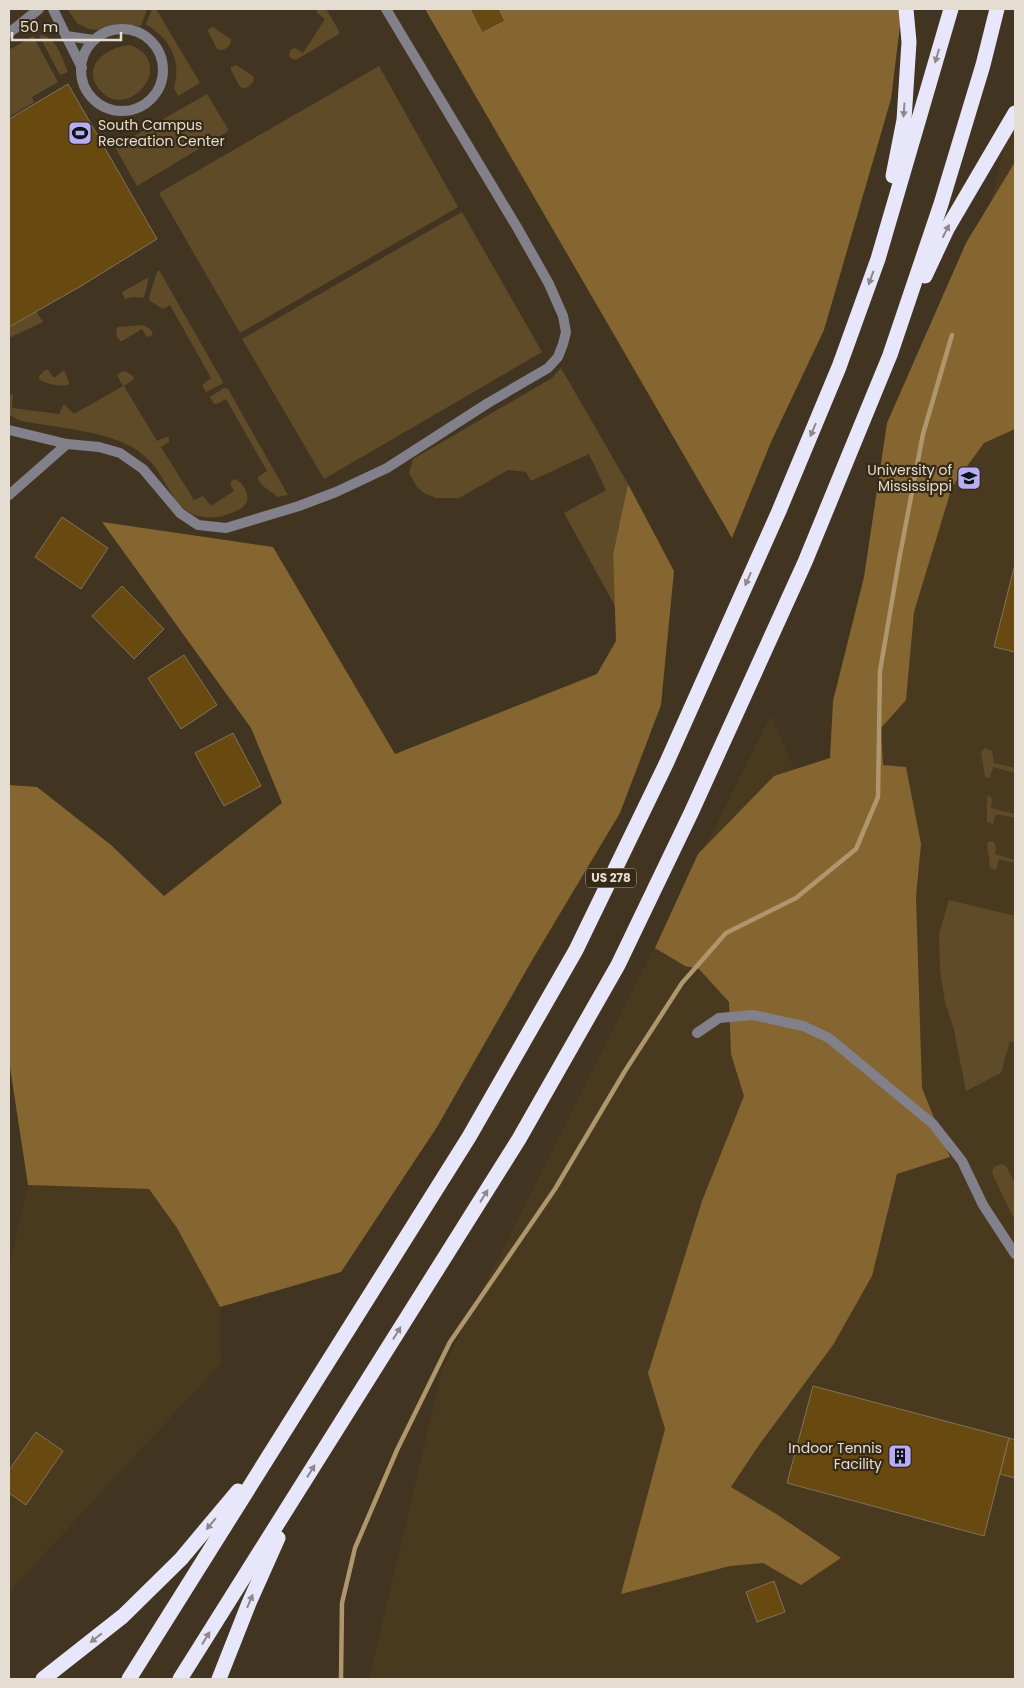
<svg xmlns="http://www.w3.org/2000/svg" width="1024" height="1688" font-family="Poppins,sans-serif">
	<rect width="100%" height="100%" fill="#413421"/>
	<g fill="#49391f">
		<path d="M1015 104V1679H369L442 1370 771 715 831 856Z"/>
		<path d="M28 1185 149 1189 177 1228 220 1307 221 1363 9 1592V1265Z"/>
	</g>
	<g fill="#604b29">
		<path d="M67 9H147L141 26 117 24 99 30 89 29 78 24Z"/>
		<path d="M152 9H156L200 83 178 96 174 88C182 60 170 39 146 24Z"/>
		<path d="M317 9H326L339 31V34L296 60 292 59 289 56 290 50 295 48 303 53 325 19 317 13Z"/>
		<path d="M213 27 231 39C231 47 224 52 217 49L208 31 209 29Z"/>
		<path d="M39 35C57 36 62 58 68 72L60 75Z"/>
		<path d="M33 36 58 82 32 97 34 102 9 117V50Z"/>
		<path d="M130 45C179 64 127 123 100 90 80 66 107 47 130 45Z"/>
		<path d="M236 65 253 76 254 80C250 86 247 90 240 87L231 70V67Z"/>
		<path d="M379 66 458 207 240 333 159 193Z"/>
		<path d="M207 94 228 129 227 132 137 186 115 147Z"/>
		<path d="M462 212 542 352 324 479 242 339Z"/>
		<path d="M159 270 223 382 222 384 206 392 202 385 211 378 170 305 163 309 150 301 149 297 157 272Z"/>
		<path d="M149 277 144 297 142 298 134 297 125 299 122 292Z"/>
		<path d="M36 311 43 322 9 338V327Z"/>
		<path d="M143 325 149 328 153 333 150 337 146 336 142 329 122 341H120L117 337 116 329 118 327Z"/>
		<path d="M561 368 628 484 613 554 615 606 564 513 606 490 589 454 531 481 526 472 508 470 459 498H436L424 493 417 487 409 473 413 459 552 378Z"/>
		<path d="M45 370H48L54 378 64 370 69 382 68 385C61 387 45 384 39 379V376Z"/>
		<path d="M125 371 133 376 134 379 124 386 157 441 167 437H169V442L161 447 194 500 203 496 211 506 234 491 231 486V481L235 479C242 482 249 492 247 501 244 509 236 511 229 514 212 521 190 518 177 502 169 491 163 478 155 467 149 459 140 452 132 447 104 431 53 427 21 421L9 415V394L13 395 12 408 59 414 64 404 74 414 123 386 117 375 121 372Z"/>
		<path d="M224 388 228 389 288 495 278 497 263 486 258 480V477L267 471 226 399 217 404H214L210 397Z"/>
		<path d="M985 748 992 751 994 763 1015 768V773L993 767 990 777 987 778 985 777 981 752Z"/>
		<path d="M989 795 992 799 991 808 1015 814V818L996 814 993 824 987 822V797Z"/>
		<path d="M990 841 994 842 996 847 995 854 1015 860V863L999 859 996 870 990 868 987 843Z"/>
		<path d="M949 900 1015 916V1043L1010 1041 1001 1073 966 1091 954 1030 945 1002 940 971 939 934Z"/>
		<path d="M1001 1164 1006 1166 1015 1183V1221L992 1173 994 1167Z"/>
	</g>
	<g fill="#856530">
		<path d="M425 9H902L891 99 824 330 771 442 732 538Z"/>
		<path d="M1015 162V429L984 443 952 487 914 612 906 700 881 728 883 765 906 767 921 844 916 897 922 1088 950 1157 897 1174 872 1276 833 1345 759 1445 731 1487 778 1515 841 1558 801 1585 763 1563 730 1566 621 1594 665 1429 648 1373 702 1201 744 1096 731 1054 729 1002 699 969 685 966 655 948 698 854 774 776 830 758 833 701 864 577 887 423 966 243Z"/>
		<path d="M628 484 674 571 661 705 620 813 534 957 437 1127 341 1272 220 1307 177 1228 149 1189 28 1185 9 1061V785L37 787 111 845 164 896 282 803 251 728 102 522 273 547 395 754 597 674 616 641 613 554Z"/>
	</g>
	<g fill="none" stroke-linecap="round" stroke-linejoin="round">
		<path stroke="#af966d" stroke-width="4.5" d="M341 1679 342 1603 355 1548 397 1450 450 1342 555 1189 625 1071 682 983 726 933 796 898 856 849 878 797 880 671 899 560 923 434 952 335"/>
	</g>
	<g fill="#684a10" stroke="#80725c">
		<path d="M470 9H499L505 21 482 33Z"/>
		<path d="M68 84 157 239 81 286 9 327V119Z"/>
		<path d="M62 517 108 548 81 589 35 557Z"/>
		<path d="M1015 564V652L994 647Z"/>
		<path d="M122 586 164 629 134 659 92 616Z"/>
		<path d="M184 655 217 705 181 729 148 678Z"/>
		<path d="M233 733 261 786 224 806 195 753Z"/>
		<path d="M813 1386 1009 1438 984 1536 787 1483Z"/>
		<path d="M36 1432 63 1451 26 1505 9 1493V1470Z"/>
		<path d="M1009 1438 1015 1440V1478L1000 1474Z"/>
		<path d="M774 1581 785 1612 757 1622 746 1592Z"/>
	</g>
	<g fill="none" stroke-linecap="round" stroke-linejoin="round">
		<g stroke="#81808b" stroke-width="10">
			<path d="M53 9 66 36 94 40"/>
			<circle cx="122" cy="70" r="41"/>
			<path d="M9 33 39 9"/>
			<path d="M66 36 82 68"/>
			<path d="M9 430 67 444 99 447 120 453 143 469 180 513 198 525 226 528 299 506 336 492 387 468 488 403 548 368 558 357 563 344 566 332 563 316 549 284 518 229 386 9"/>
			<path d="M9 495 67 444"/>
			<path d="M697 1033 719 1018 753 1015 803 1026 829 1038 933 1124 962 1161 983 1205 1015 1254"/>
		</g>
		<g stroke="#e8e6fb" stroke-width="15">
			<path d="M893 176 904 120 909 42 906 9"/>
			<path d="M925 276 947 229 1015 113"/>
			<path d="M43 1679 123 1616 181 1559 238 1491"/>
			<path d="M129 1679 469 1137 576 950 666 764 779 511 839 367 878 259 951 9"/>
			<path d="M180 1679 519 1139 618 965 691 813 805 562 890 355 941 204 983 65 997 9"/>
			<path d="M219 1679 249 1603 278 1538"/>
		</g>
	</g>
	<defs><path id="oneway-solid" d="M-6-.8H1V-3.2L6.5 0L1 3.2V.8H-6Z" transform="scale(1.25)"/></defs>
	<g fill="#8f8889">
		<use href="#oneway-solid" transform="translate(937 56) rotate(106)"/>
		<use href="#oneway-solid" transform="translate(904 110) rotate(94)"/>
		<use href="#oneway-solid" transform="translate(946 231) rotate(-63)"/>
		<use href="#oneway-solid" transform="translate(871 278) rotate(110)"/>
		<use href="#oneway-solid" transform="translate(813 430) rotate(113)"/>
		<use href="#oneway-solid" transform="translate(748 579) rotate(114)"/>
		<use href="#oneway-solid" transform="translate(484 1196) rotate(-58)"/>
		<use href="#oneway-solid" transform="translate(397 1333) rotate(-58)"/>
		<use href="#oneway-solid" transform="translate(311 1471) rotate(-58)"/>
		<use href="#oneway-solid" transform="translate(211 1524) rotate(130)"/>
		<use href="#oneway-solid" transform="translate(250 1601) rotate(-67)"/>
		<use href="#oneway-solid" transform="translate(96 1638) rotate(142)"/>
		<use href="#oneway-solid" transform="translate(206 1638) rotate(-58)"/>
	</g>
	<defs>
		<g id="stadium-square" transform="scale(1.25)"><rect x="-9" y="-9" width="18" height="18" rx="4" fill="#b6acf8" stroke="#362a17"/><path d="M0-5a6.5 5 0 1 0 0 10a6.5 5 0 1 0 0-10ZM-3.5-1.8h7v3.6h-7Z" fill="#111"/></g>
		<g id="university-square" transform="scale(1.25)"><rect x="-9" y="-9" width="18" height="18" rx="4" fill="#b6acf8" stroke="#362a17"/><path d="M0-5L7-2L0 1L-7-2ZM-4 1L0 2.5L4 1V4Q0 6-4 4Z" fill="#111"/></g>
		<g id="building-square" transform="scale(1.25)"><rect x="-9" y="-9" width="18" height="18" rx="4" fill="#b6acf8" stroke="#362a17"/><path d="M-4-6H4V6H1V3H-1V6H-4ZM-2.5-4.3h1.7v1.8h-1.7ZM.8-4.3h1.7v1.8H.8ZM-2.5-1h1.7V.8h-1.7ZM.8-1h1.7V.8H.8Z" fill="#111"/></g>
	</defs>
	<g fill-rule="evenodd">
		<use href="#stadium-square" x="80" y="133"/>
		<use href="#university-square" x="969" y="478"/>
		<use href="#building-square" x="900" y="1456"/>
	</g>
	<g text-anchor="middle" stroke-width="4.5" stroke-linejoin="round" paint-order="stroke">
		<rect fill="#362a17" stroke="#b0a799" stroke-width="1" x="586" y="868.5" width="50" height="19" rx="4"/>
		<g font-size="12" font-weight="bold" fill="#e5ddd1">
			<text x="611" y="882">US 278</text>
		</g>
		<g font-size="14" fill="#e5ddd1" stroke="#362a17" text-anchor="end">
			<text x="98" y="130" text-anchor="start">South Campus<tspan x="98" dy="16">Recreation Center</tspan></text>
			<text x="952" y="475">University of<tspan x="952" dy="16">Mississippi</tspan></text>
			<text x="882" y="1453">Indoor Tennis<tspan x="882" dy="16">Facility</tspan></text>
		</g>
	</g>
	<rect width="1024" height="1688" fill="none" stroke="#e5ddd1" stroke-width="20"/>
	<path d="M12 32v8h109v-8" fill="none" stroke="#e5ddd1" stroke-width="2.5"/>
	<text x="20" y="32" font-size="15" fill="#e5ddd1" stroke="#362a17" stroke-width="4" paint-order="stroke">50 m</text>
</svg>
